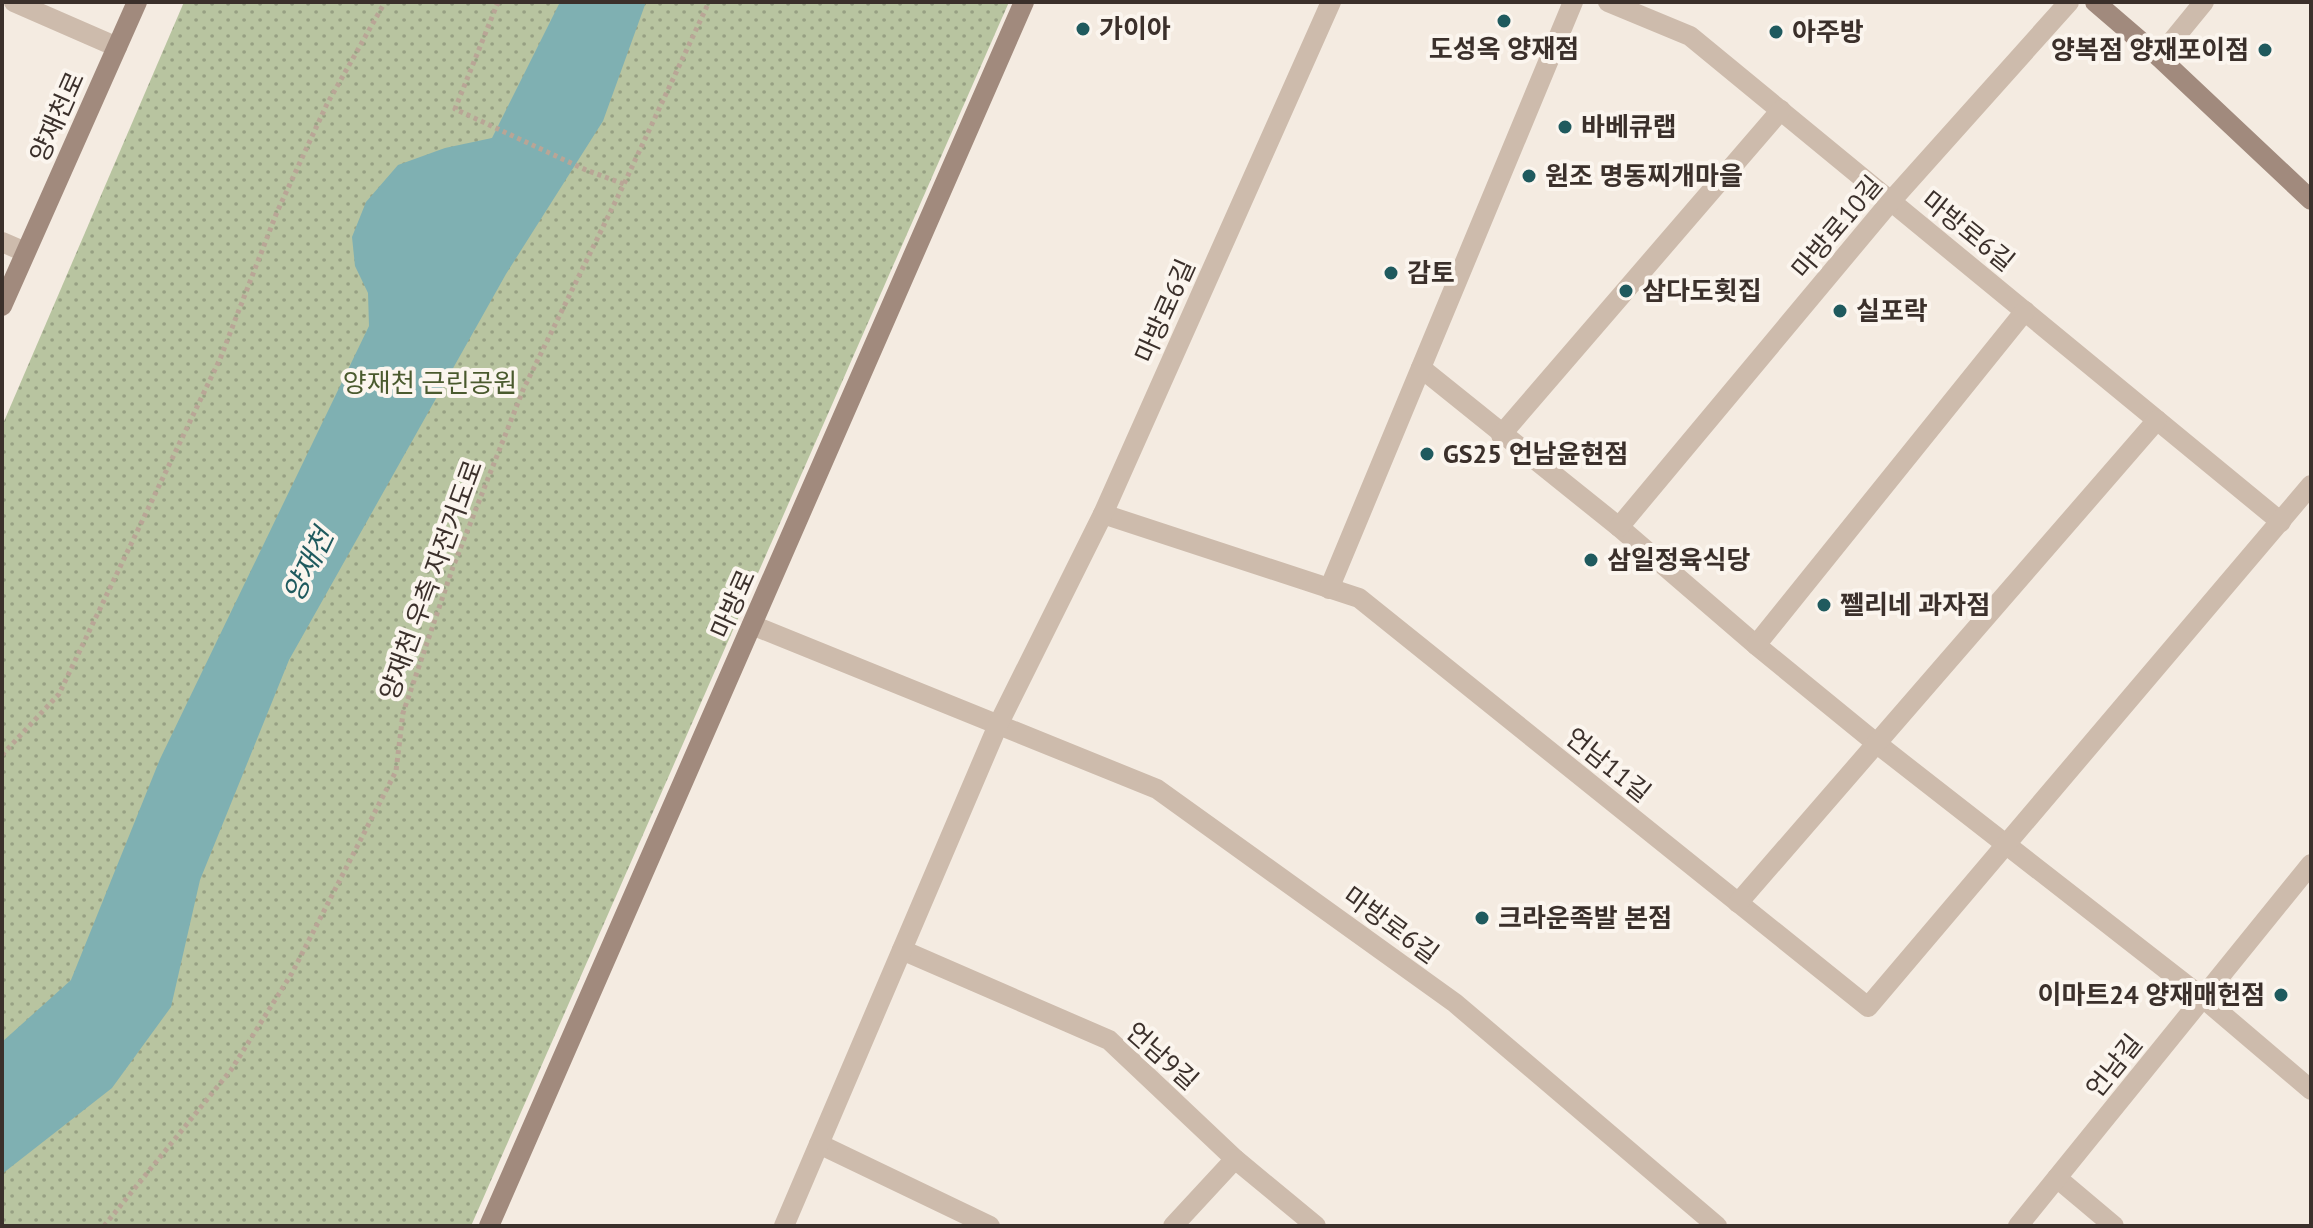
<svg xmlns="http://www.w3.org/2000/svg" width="2313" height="1228" font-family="'PT Sans','Noto Sans KR',sans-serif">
	<defs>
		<pattern id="park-dots" width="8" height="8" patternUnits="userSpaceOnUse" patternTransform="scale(2)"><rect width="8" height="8" fill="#b8c4a0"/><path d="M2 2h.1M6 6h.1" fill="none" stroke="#97a083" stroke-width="1.8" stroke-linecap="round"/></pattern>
	</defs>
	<rect width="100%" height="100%" fill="#f4ebe1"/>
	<path fill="url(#park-dots)" d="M184 2H1009L471 1226H2V426Z"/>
	<path fill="#7fb0b2" d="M560 2H646L603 121 506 274 289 660 200 880 171 1007 112 1088 2 1174V1042L71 980 160 759 369 326 368 293 355 266 352 237 366 202 398 165 445 148 492 138Z"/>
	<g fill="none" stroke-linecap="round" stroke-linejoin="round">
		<g stroke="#b9a596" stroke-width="5" stroke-dasharray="4 4" stroke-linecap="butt">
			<path d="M498 2 455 109 586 170 624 184"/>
			<path d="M2 755 59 694 220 359 277 212 327 104 385 2"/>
			<path d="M104 1226 231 1070 292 973 396 771 403 713 453 567 523 390 624 184 709 2"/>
		</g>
		<g stroke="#cdbbac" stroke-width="20">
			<path d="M14 2 117 47"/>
			<path d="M1608 2 1690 36 2281 522"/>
			<path d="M2159 57 2204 2"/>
			<path d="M2 242 25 252"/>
			<path d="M1421 368 1619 527 1756 645 1876 743 2203 998 2311 1090"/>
			<path d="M1501 435 1781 110"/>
			<path d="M1103 514 1359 598 1868 1007 2311 485"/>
			<path d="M1619 527 1891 201 2069 2"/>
			<path d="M1329 589 1573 2"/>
			<path d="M752 625 1157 789 1455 1003 1717 1226"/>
			<path d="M1756 645 2025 311"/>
			<path d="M1738 903 2157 420"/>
			<path d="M902 950 1109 1040 1235 1159 1316 1226"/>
			<path d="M819 1144 990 1226"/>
			<path d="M2057 1178 2114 1226"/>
			<path d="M784 1226 998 725 1103 514 1331 2"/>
			<path d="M1173 1226 1235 1159"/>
			<path d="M2018 1226 2311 864"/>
		</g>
		<g stroke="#a18a7d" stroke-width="20">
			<path d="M2095 2 2159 57 2311 200"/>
			<path d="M2 306 137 2"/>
			<path d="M489 1226 1024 2"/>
		</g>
	</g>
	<g fill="#1f5a5e" stroke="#fbf5ee" stroke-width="3">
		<circle cx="1504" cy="21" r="8"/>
		<circle cx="1083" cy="29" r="8"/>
		<circle cx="1776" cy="32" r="8"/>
		<circle cx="2265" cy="50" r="8"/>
		<circle cx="1565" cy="127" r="8"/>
		<circle cx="1529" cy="176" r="8"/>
		<circle cx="1391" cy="273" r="8"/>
		<circle cx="1626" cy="291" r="8"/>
		<circle cx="1840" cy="311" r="8"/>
		<circle cx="1427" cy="454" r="8"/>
		<circle cx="1591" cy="560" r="8"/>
		<circle cx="1824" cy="605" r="8"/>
		<circle cx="1482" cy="918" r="8"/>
		<circle cx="2281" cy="995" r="8"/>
	</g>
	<g text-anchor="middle" stroke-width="8" stroke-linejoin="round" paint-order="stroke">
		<g font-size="26" font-weight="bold" fill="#3b302b" stroke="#fbf5ee" text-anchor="start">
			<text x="1099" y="38">가이아</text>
			<text x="1792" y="41">아주방</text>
			<text x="1504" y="58" text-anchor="middle">도성옥 양재점</text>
			<text x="2249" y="59" text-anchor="end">양복점 양재포이점</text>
			<text x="1581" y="136">바베큐랩</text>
			<text x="1545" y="185">원조 명동찌개마을</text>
			<text x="1407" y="282">감토</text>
			<text x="1642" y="300">삼다도횟집</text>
			<text x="1856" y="320">실포락</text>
			<text x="1443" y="463">GS25 언남윤현점</text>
			<text x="1607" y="569">삼일정육식당</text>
			<text x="1840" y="614">쩰리네 과자점</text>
			<text x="1498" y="927">크라운족발 본점</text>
			<text x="2265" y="1004" text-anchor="end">이마트24 양재매헌점</text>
		</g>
		<g font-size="26" fill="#3b302b" stroke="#fbf5ee">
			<text transform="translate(57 117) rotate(-66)" y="9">양재천로</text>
			<text transform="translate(1837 227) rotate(-50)" y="9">마방로10길</text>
			<text transform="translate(1968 231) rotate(39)" y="9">마방로6길</text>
			<text transform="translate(1165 311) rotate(-66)" y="9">마방로6길</text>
			<text transform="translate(431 580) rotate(-70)" y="9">양재천 우측 자전거도로</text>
			<text transform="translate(733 604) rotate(-66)" y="9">마방로</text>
			<text transform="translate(1608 765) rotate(39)" y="9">언남11길</text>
			<text transform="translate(1391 925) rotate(36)" y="9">마방로6길</text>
			<text transform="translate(1162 1056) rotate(42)" y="9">언남9길</text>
			<text transform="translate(2114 1066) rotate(-51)" y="9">언남길</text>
		</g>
		<g font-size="26" fill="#4a5a2e" stroke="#fbf5ee">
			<text x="430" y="392">양재천 근린공원</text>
		</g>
		<g font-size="28" font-style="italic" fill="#1f5a5e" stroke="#fbf5ee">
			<text transform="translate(308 565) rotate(-64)" y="10">양재천</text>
		</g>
	</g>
	<rect width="2313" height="1228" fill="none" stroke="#3b302b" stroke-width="8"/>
</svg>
